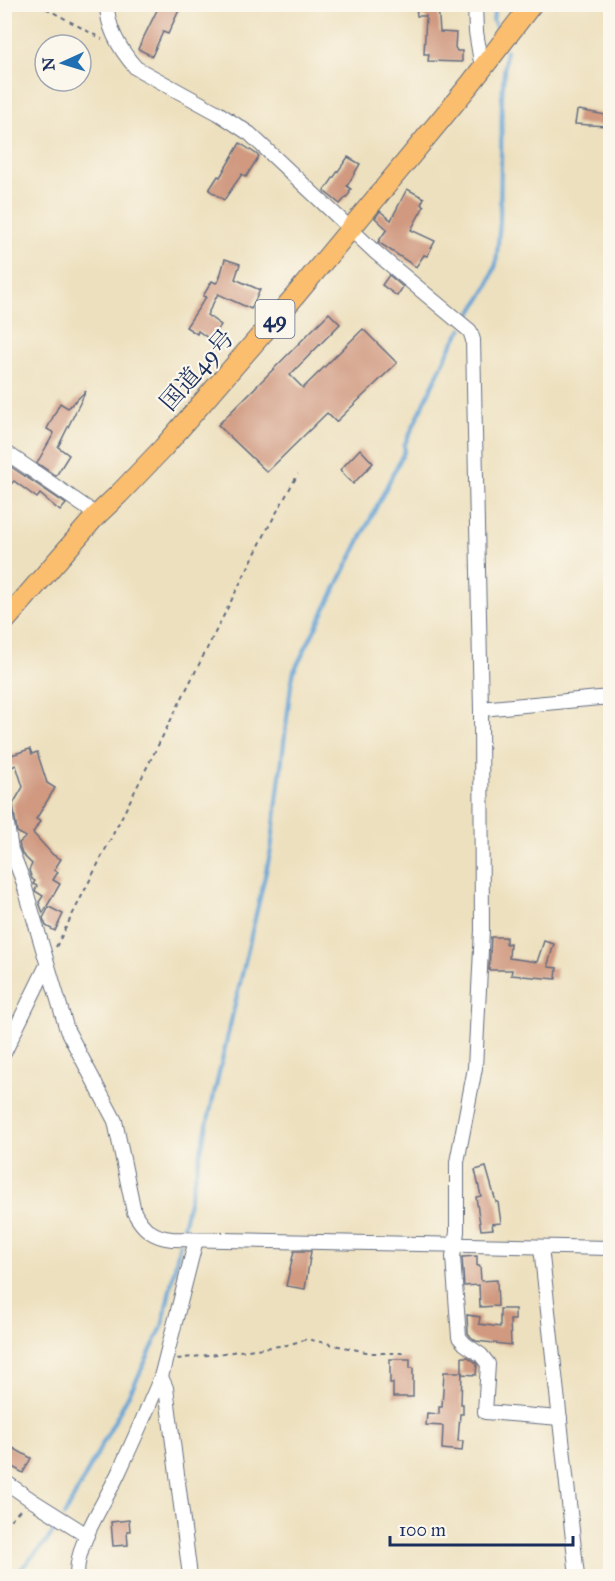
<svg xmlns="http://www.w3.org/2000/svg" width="615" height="1581" font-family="'IM FELL Great Primer','Noto Serif JP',serif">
	<rect width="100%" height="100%" fill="#fbf7ec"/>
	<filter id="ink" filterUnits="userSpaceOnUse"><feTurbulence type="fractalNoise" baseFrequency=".0167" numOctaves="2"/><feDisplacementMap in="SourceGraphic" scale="12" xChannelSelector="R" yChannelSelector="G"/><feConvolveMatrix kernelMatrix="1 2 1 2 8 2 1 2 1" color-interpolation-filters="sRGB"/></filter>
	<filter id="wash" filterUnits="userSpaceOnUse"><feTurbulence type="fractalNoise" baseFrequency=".008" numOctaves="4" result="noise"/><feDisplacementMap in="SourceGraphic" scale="24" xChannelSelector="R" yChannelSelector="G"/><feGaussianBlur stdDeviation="1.35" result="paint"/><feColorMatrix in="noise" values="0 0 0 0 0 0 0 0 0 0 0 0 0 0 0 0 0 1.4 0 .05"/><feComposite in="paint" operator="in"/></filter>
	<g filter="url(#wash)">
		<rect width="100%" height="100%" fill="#ede0be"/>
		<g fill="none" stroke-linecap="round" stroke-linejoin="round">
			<g stroke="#60a2d4" stroke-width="4">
				<path d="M496 4 493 20 500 35"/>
				<path d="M466 322 487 288 496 264 500 223 502 96 506 50"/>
				<path d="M181 1236 271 850 291 685 294 671 405 450 404 446 451 346 462 329"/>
				<path d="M64 1516 136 1381 162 1327 180 1243"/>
				<path d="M14 1576 47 1541 60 1522"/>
			</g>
		</g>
		<g id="blocks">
			<g fill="#d09980">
				<path d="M160 4H173L180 8 168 34 163 32 152 56 138 49Z"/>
				<path d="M438 5 440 32 456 33 455 47 457 51H462V62L428 61 429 54H424L426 16H417L416 6Z"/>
				<path d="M579 110 606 115V126L575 124 577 111Z"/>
				<path d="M240 143 259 156 246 177 242 174 224 200 209 190 218 176 220 177Z"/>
				<path d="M348 157 360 164 347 186 351 189 349 191 350 193 340 204 324 191Z"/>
				<path d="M407 189 424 198 421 204 424 206 411 230 435 241 427 256 424 255 416 267 378 242 387 229 375 218 380 211 391 220Z"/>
				<path d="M225 259 240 264 235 279 260 290 251 309 218 294 207 315 221 325 211 340 198 331 197 334 186 327 206 297 203 296 212 281 216 283 219 280Z"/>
				<path d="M389 275 403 287 397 296 382 285Z"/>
				<path d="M329 313 340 324 290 375 303 388 363 329 397 363 336 422 327 413 267 472 218 425Z"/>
				<path d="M86 391 58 447 69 455 56 476 37 463 54 433 47 429 60 403 68 408Z"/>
				<path d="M360 449 373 463 353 484 340 470Z"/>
				<path d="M4 462 66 504 60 511 40 494 37 498 14 481 11 484 4 479Z"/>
				<path d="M30 749 32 754 37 752 47 783 55 788 36 819 40 821 33 833 53 855 61 859 54 870 58 872 53 880 60 884 43 913 39 902 43 896 35 891 37 886 33 884 35 881 32 879 29 870 32 864 22 854 20 848 19 843 26 837 17 832 13 804 23 787 16 765 12 767 8 756Z"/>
				<path d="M49 907 63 914 55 931 46 926 43 918Z"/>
				<path d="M491 937H506V944L510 943 509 958 537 962 544 941 554 944 548 964 549 967 557 968 556 979 511 975 512 970H489Z"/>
				<path d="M486 1167 496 1202H498L501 1223 492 1224 493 1229 481 1230 476 1197 481 1196 475 1170Z"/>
				<path d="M294 1251H311L305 1289 286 1286Z"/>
				<path d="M477 1256V1266H480L481 1281 497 1280 498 1306 480 1307 479 1285 464 1286 462 1257Z"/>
				<path d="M500 1309H515V1320H510L511 1345 476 1341 471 1337 468 1333 467 1315 480 1317 479 1324 500 1327Z"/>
				<path d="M462 1357H468L475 1362 477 1364 476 1375 462 1374Z"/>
				<path d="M390 1359H410V1368H413V1397H393V1383H390Z"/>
				<path d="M444 1372H462L461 1404H463V1414H460L458 1441H463L462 1451 442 1449 443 1426 426 1425 427 1413 439 1414V1407H442Z"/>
				<path d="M4 1443 31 1458 23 1473 4 1462Z"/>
				<path d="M129 1520 130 1531H127L128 1545 113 1546 111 1522Z"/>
			</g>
		</g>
	</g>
	<g filter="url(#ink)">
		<use href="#blocks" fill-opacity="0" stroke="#646d80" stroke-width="1.5"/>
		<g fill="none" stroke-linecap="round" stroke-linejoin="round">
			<g stroke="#646d80" stroke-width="16">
				<g id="minor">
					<path d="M107 4C107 28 121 51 136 68L218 113 250 134 374 251 470 331 473 340 481 709 482 930 475 1068 457 1162V1232L453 1257 459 1337 465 1344 481 1355 488 1364 485 1412 560 1418"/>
					<path d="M475 4 476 32 482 68"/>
					<path d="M4 451 87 508 95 517"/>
					<path d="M481 709 610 697"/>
					<path d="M4 805 11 850 22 878 67 1030 115 1121 134 1212C143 1229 153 1237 172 1239L610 1248"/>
					<path d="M4 1053 47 965"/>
					<path d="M541 1247 577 1576"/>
					<path d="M4 1481 33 1501 87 1535"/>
					<path d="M77 1576C76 1543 104 1504 118 1474 133 1442 147 1410 161 1377"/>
					<path d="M190 1576 166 1388 161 1377 196 1240"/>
				</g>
			</g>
			<g stroke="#646d80" stroke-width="22">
				<path id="highway" d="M4 622 95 517 119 494 163 448 295 296 471 83 532 4"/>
			</g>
			<g stroke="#646d80" stroke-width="2" stroke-dasharray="4.5 4.5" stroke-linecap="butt">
				<path d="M38 4 102 39"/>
				<path d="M56 947 269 526 298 474"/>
				<path d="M177 1359 287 1345 307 1339 371 1353H404"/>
				<path d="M4 1526 22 1508"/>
			</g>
			<use href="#minor" stroke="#fff" stroke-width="14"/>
			<use href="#highway" stroke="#fabe6e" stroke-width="20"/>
		</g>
	</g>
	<g text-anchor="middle" stroke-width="4.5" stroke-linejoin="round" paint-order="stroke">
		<rect fill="#fbf7ec" stroke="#5e6b89" stroke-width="1.5" x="255.5" y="300" width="39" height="38" rx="4.5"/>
		<g font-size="22" font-weight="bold" fill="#1b2f5e">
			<text x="275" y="327">49</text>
		</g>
		<g font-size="24" fill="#1b2f5e" stroke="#fbf7ec">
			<text transform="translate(197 370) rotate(-49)" y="8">国道49号</text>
		</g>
	</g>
	<rect width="615" height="1581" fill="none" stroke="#fbf7ec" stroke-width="24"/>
	<g transform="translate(63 63) rotate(266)"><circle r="28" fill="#fbf7ec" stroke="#a1a7b3" stroke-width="1.5"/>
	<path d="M0-4.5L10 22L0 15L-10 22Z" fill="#1f6fb2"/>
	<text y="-9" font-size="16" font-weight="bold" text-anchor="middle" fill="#1b2f5e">N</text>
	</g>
	<path d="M390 1536v9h183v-9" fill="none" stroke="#1b2f5e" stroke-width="3"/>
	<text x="399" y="1536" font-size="18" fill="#1b2f5e" stroke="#fbf7ec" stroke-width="4.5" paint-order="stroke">100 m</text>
</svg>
